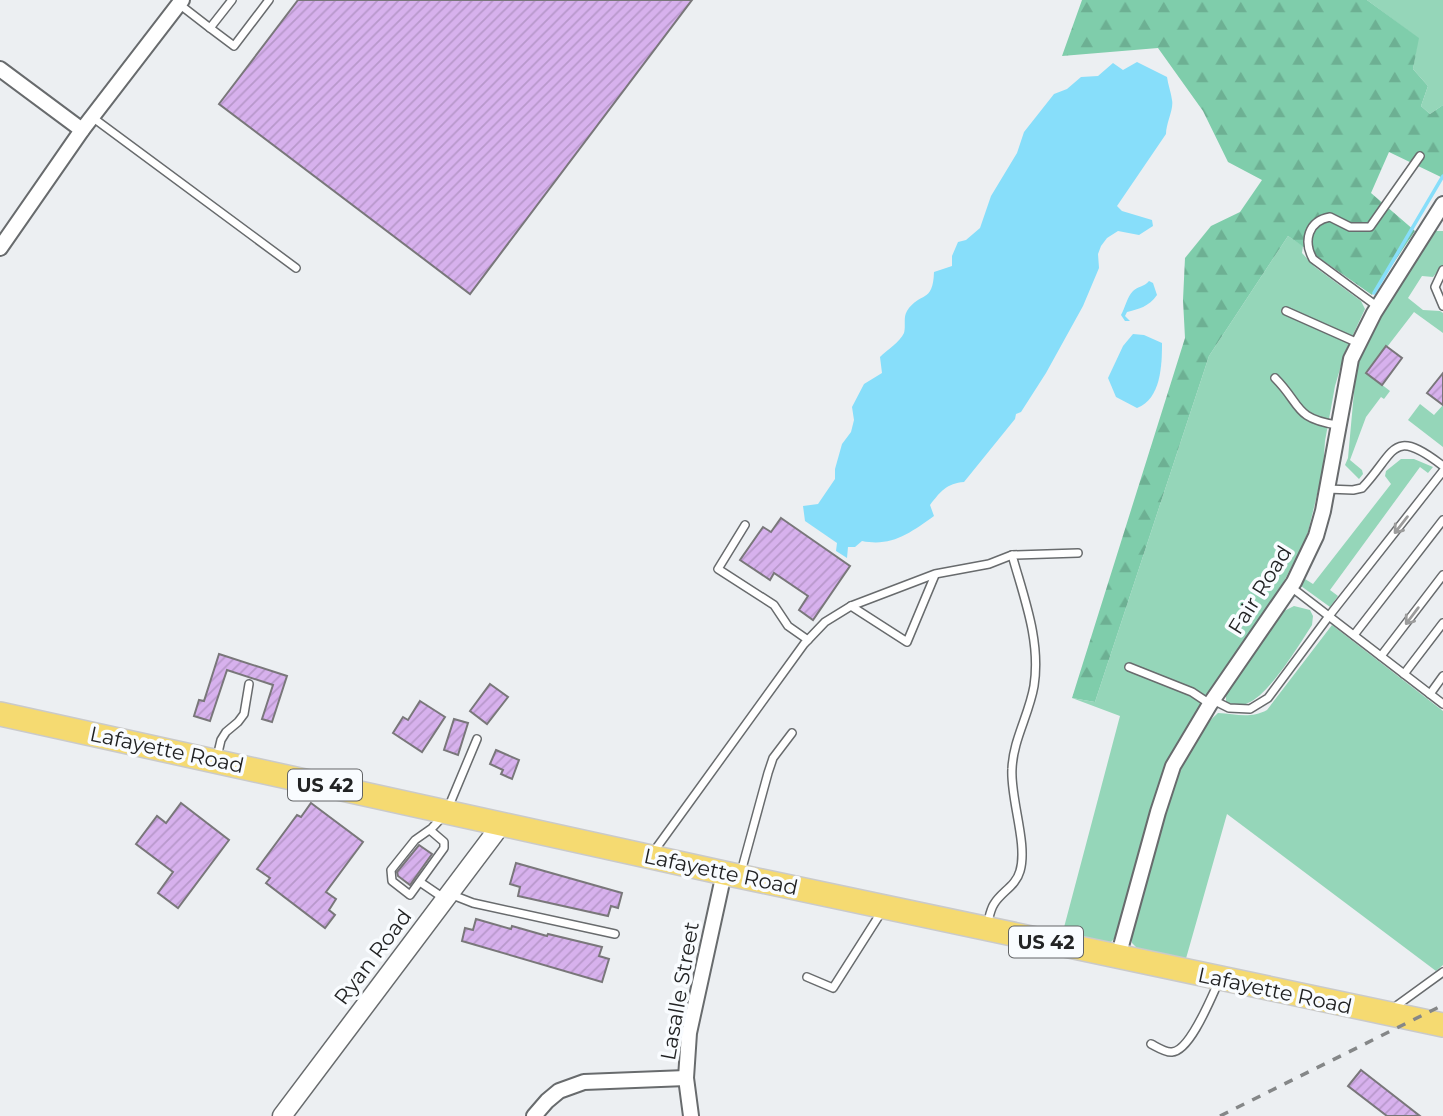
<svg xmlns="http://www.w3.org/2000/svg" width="1443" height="1116" font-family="Montserrat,sans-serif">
	<defs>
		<pattern id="forest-firs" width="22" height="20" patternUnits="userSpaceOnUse" patternTransform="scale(1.75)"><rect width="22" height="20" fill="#7fcdab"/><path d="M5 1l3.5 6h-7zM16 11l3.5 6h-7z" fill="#6db093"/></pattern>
		<pattern id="building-hatch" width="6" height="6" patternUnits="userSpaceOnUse" patternTransform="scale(1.75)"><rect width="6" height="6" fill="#d7b1ed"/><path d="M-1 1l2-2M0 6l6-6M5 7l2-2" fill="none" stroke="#b898cb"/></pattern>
	</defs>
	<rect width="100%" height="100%" fill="#eceff2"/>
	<g fill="#95d6b9">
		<path d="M1367 0H1443V105L1430 114 1421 106 1428 86 1413 69 1418 38Z"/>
		<path d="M1436 231H1443V265L1433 277 1422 276 1408 298 1423 310 1440 311 1443 313V333L1414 312 1367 373 1390 391 1384 399 1381 397 1366 417 1350 460 1362 470 1363 474 1359 479 1345 465 1348 458 1356 370 1368 339 1377 320Z"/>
		<path d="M1288 236 1303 246 1302 253 1315 267 1361 301 1365 309 1345 352 1335 386 1325 441 1323 470 1308 532 1301 549 1283 583 1212 689 1143 840 1115 938 1107 946 1062 935 1120 716 1072 698 1095 702 1209 356Z"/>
		<path d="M1420 404 1434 415 1443 405V447L1408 420Z"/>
		<path d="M1401 459H1414L1433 467 1428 473 1420 467 1330 590 1338 596 1330 607 1301 586 1305 579 1313 584 1391 484 1385 476 1386 471Z"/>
		<path d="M1294 606 1310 610 1313 616 1312 625C1299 645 1269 695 1248 703 1240 707 1234 705 1226 702V694L1284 611Z"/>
		<path d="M1332 625 1443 711V965L1436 971 1227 814 1185 962 1142 953 1132 943 1131 933C1148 875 1173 750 1218 713 1236 714 1250 719 1267 710Z"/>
	</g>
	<path fill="url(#forest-firs)" d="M1082 0H1367L1419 38 1413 69 1428 86 1421 106 1430 114 1443 105V178L1389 152 1371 193 1415 231 1372 295 1288 236 1209 356 1095 702 1072 698 1185 338 1183 300 1185 258 1211 226 1240 212 1262 180 1228 162 1203 111 1158 48 1062 56Z"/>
	<g fill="#87defa">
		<path d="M1137 62 1167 77C1168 85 1171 92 1172 100 1174 109 1166 123 1166 134L1117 206 1122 211 1152 220 1153 226 1139 235 1118 231 1107 238 1101 246 1098 254 1099 268 1083 306 1046 373 1021 412 1016 414 1015 419 964 482C947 483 940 492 930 505L934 516C910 533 892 547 862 541L855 547H848L847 558 836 551 837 543 805 521 803 506 818 504 835 479V469L842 444 851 432 854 420 852 407 864 384 882 373 880 357C887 350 900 342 904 333 906 326 903 317 907 311 920 291 933 304 934 272L952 266V256L958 242 966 240 980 228 991 196 1017 153 1024 132 1054 94 1067 89 1081 77 1098 76 1113 63 1123 70Z"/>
		<path d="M1149 281 1153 283 1157 295C1149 307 1138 309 1127 312L1125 316 1130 321H1125L1121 315C1125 308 1127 297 1133 291 1138 286 1144 287 1149 281Z"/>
		<path d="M1133 334 1144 335 1162 343C1162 365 1161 399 1137 408L1116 397 1108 378 1123 346Z"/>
	</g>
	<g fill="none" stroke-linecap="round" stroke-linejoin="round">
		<path stroke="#87defa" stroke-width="3.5" d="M1374 293 1443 176"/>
	</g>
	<g fill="url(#building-hatch)" stroke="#79777a" stroke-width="2">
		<path d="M298 0H692L470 294 219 104Z"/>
		<path d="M1386 346 1402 358 1382 385 1366 373Z"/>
		<path d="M1443 373V405L1427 393Z"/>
		<path d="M781 518 850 566 813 620 799 610 808 596 774 573 770 580 740 560 763 527 771 532Z"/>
		<path d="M219 654 287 676 272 722 262 719 273 685 227 670 210 721 194 716 199 700 204 701Z"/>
		<path d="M490 684 508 697 487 724 470 711Z"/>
		<path d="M420 701 445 717 422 752 393 733 403 717 408 720Z"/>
		<path d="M454 719 468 723 458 755 444 750Z"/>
		<path d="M496 750 519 760 512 779 501 774 503 770 490 764Z"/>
		<path d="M181 803 229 840 178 908 158 893 173 872 136 844 157 816 166 823Z"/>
		<path d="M311 803 363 842 326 892 336 899 329 910 335 915 325 928 266 883 270 878 257 869 297 815 301 817Z"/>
		<path d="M419 845 432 854 410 885 398 876 397 872Z"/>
		<path d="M516 863 622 893 618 908 611 906 608 916 518 896 520 887 510 884Z"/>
		<path d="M476 919 511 929 512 926 547 936 548 934 602 947 599 956 609 959 602 982 462 941 465 928 473 930Z"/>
		<path d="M1361 1070 1420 1116H1387L1348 1086Z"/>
	</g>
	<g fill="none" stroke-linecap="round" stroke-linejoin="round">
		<g stroke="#686b6d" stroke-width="10">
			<g id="service">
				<path d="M232 0 210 28 234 46 269 0"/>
				<path d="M179 4 210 28"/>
				<path d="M92 117 296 268"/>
				<path d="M1443 270 1435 287 1443 306"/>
				<path d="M1378 307 1313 259C1303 241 1308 221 1330 217L1350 227H1370L1420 156"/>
				<path d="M1286 311 1358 343"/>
				<path d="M1275 378C1302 405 1293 418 1337 425"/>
				<path d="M1327 489 1353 490 1362 488C1396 452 1391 426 1443 466"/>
				<path d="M745 525 718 569 774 605 788 626 808 640"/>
				<path d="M1291 587 1443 704"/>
				<path d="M851 606 907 642 935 575"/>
				<path d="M1354 635 1443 520"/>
				<path d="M1381 656 1443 575"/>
				<path d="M1129 667 1192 692 1210 704"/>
				<path d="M1404 674 1443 623"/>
				<path d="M1430 694 1443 676"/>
				<path d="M1213 700 1229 708 1250 709 1268 698 1329 616 1443 471"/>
				<path d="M217 757 221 740 226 732 238 722 244 714 249 684"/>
				<path d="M430 830 444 842V848L410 895 392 881 391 870 415 840 432 828 446 813 477 739"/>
				<path d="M652 854 804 644 825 622 851 606 935 574 989 564 1012 555 1078 553"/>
				<path d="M741 872 768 773 773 758 792 733"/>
				<path d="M420 882 445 899"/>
				<path d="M450 894 473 903 615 934"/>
				<path d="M987 925C989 919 990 910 994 904 1001 892 1016 886 1020 871 1028 844 1010 798 1012 769 1013 740 1029 715 1034 686 1041 641 1024 598 1012 555"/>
				<path d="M807 977 833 988 882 911"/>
				<path d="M1392 1009 1443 972"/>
				<path d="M1151 1044C1157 1047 1166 1053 1172 1052 1190 1051 1211 998 1218 983"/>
			</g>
		</g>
		<g stroke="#686b6d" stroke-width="18">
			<g id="minor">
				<path d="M0 69 82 130"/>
				<path d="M0 248 82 130 182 0"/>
				<path d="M1118 957 1158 812 1173 766 1210 704 1294 582 1316 536 1323 511 1351 359 1374 313 1443 204"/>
				<path d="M534 1116 547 1101 559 1091 584 1082 686 1078"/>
				<path d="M691 1116 686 1078 689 1033 724 873"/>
			</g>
		</g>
		<g stroke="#686b6d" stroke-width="21">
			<path id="tertiary" d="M282 1116 501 825"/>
		</g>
		<g stroke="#cacaca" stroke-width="26">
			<path id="primary" d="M0 714 724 873 1443 1025"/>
		</g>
		<use href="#service" stroke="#fff" stroke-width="7"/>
		<use href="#minor" stroke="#fff" stroke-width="14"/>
		<use href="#tertiary" stroke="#fff" stroke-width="18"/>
		<use href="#primary" stroke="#f5da71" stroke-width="23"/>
		<path stroke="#858788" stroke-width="3.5" stroke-dasharray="9 9" stroke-linecap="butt" d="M1220 1116 1443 1005"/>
	</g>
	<defs><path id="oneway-shaft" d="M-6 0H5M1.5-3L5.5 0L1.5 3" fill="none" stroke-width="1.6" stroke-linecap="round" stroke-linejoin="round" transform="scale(1.75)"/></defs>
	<g stroke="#9c9c9c">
		<use href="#oneway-shaft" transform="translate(1401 525) rotate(128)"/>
		<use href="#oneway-shaft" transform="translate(1412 616) rotate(127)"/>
	</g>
	<g text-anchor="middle" stroke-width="7" stroke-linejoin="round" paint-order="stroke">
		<g fill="#f9fcff" stroke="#626466" stroke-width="2">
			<rect x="288" y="769.5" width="74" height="31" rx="5"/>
			<rect x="1009" y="926.5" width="74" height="31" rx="5"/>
		</g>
		<g font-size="19" font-weight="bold" fill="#222324">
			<text x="325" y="792">US 42</text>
			<text x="1046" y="949">US 42</text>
		</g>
		<g font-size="21" fill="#222324" stroke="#f9fcff">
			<text transform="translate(1260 590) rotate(-58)" y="7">Fair Road</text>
			<text transform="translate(167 750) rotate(12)" y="7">Lafayette Road</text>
			<text transform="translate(721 872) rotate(12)" y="7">Lafayette Road</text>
			<text transform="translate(373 957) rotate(-53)" y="7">Ryan Road</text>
			<text transform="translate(680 991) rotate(-80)" y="7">Lasalle Street</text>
			<text transform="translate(1275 991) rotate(12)" y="7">Lafayette Road</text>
		</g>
	</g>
</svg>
